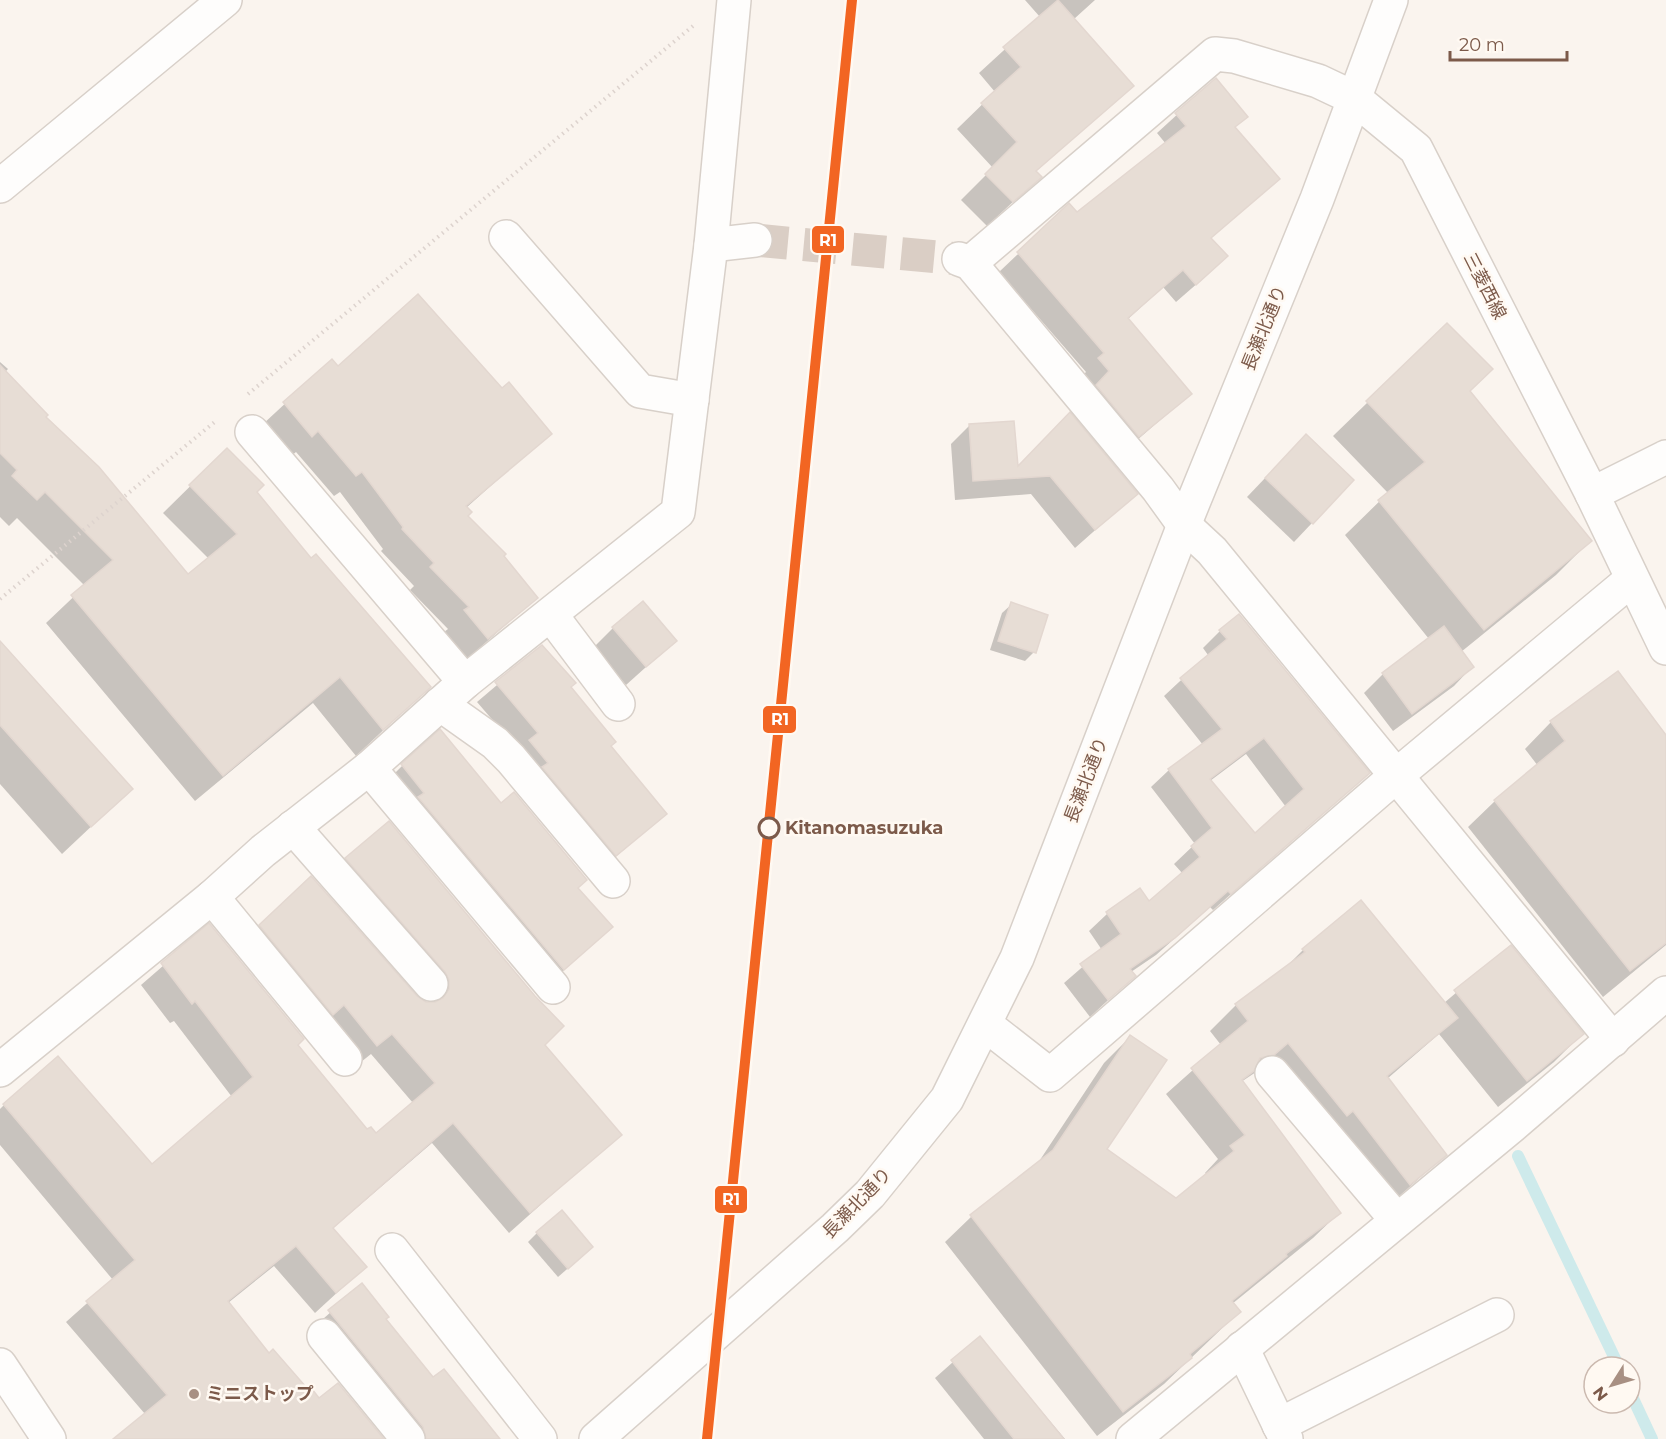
<svg xmlns="http://www.w3.org/2000/svg" width="1666" height="1439" font-family="Montserrat,'Noto Sans JP',sans-serif">
	<rect width="100%" height="100%" fill="#faf4ee"/>
	<g fill="#0003" fill-rule="evenodd">
		<path d="M1025 0H1095L1074 19 1132 86 1035 172 1040 177 987 226 961 200 993 168 957 129 995 92 979 73 1040 17Z"/>
		<path d="M1215 80 1246 116 1234 128 1278 178 1210 239 1207 275 1176 302 1163 287 1127 320 1190 394 1120 455 1080 378 1086 372 999 272 1069 206 1077 214 1166 144 1157 133Z"/>
		<path d="M331 361 337 368 502 390 550 433 466 508V516L536 598 466 660 444 632 448 629 410 590 414 586 381 551 383 549 340 492 334 496 296 452 290 457 262 425Z"/>
		<path d="M0 362 8 369 5 372 44 417 188 576 209 559 163 513 227 450 255 492 311 561 429 687 356 756 313 703 195 801 46 623 85 586 17 518 9 526 0 517Z"/>
		<path d="M1468 392 1590 541 1556 575 1461 652 1472 667 1454 686 1393 731 1364 693 1383 674 1429 639 1345 535 1388 493 1333 436 1368 402Z"/>
		<path d="M970 425 1017 469 1136 494 1075 548 1031 494 955 500 951 444Z"/>
		<path d="M1287 455 1312 523 1294 542 1247 497Z"/>
		<path d="M1012 604 1034 652 1025 661 990 650 1002 613Z"/>
		<path d="M613 628 675 641 626 685 594 647Z"/>
		<path d="M1220 631 1368 773 1213 910 1210 907 1156 955 1131 972 1134 976 1090 1017 1064 983 1102 950 1089 931 1107 914 1140 890 1149 904 1183 874 1174 864 1195 844 1151 787 1169 770 1203 745 1164 696 1208 655 1203 648ZM1246 754 1286 807 1255 835 1210 781Z"/>
		<path d="M542 647 609 746 665 814 597 873 520 752 477 702Z"/>
		<path d="M0 656 131 789 62 854 0 784Z"/>
		<path d="M1551 722 1666 737V945L1603 997 1468 827 1495 801 1538 766 1525 749Z"/>
		<path d="M403 765 500 805 577 888 592 945 544 988 384 784Z"/>
		<path d="M346 859 543 1045 620 1134 509 1233 432 1143 332 1229 365 1267 315 1313 274 1266 228 1303 269 1355 306 1389 319 1401 382 1439H115L145 1414 66 1322 113 1280 0 1145V1109L4 1105 152 1166 232 1097 174 1021 170 1023 141 985 209 926 296 1045 367 1132 376 1135 413 1103 371 1054 356 1066 239 947 260 926 429 1003 425 993 325 880Z"/>
		<path d="M1510 947 1582 1034 1554 1062 1498 1107 1439 1034 1387 1079 1445 1155 1384 1210 1262 1068 1241 1082 1339 1213 1313 1238 1232 1304 1239 1312 1164 1384 1097 1436 945 1242 971 1217 1036 1166 1104 1063 1130 1037 1105 1149 1176 1200 1207 1175 1205 1173 1218 1159 1166 1094 1221 1045 1210 1031 1236 1005 1281 972 1303 950 1444 1003Z"/>
		<path d="M537 1233 582 1256 558 1277 528 1242Z"/>
		<path d="M362 1285 384 1320 433 1379 443 1371 500 1439H394L308 1332Z"/>
		<path d="M980 1338 1065 1439H984L935 1378Z"/>
	</g>
	<g fill="none" stroke-linecap="round" stroke-linejoin="round">
		<g stroke="#ceeaeb" stroke-width="12">
			<path d="M1518 1156 1619 1367"/>
			<path d="M1630 1392 1652 1439"/>
		</g>
	</g>
	<g fill="#e7ddd5" stroke="#e3d7d0" stroke-width="1.5" fill-rule="evenodd">
		<path d="M1058 0 1134 86 1036 171 1042 177 1013 202 985 174 1017 142 981 103 1021 67 1003 47Z"/>
		<path d="M1216 78 1248 117 1235 127 1280 179 1211 238 1228 256 1196 285 1183 270 1128 318 1192 394 1139 437 1096 385 1109 371 1098 358 1104 353 1017 252 1069 203 1077 212 1186 126 1175 113Z"/>
		<path d="M418 294 502 388 509 382 552 434 466 506 472 512 468 516 506 554 504 556 538 598 488 639 464 610 469 607 430 567 434 563 402 529 403 527 362 472 356 476 318 431 312 437 283 402 332 359 338 366Z"/>
		<path d="M1447 323 1493 369 1470 391 1592 541 1484 630 1378 500 1425 462 1366 401Z"/>
		<path d="M0 365 48 415 46 417 99 467 188 574 237 534 189 485 227 448 264 485 257 492 311 558 316 554 431 687 383 730 340 677 223 776 71 595 113 560 45 492 37 500 12 476 17 470 0 453Z"/>
		<path d="M1070 412 1138 494 1095 530 1050 476 973 481 969 424 1014 421 1018 466Z"/>
		<path d="M1306 434 1354 480 1313 524 1265 478Z"/>
		<path d="M643 601 677 641 646 667 612 627Z"/>
		<path d="M1011 602 1048 615 1036 653 998 641Z"/>
		<path d="M1239 614 1370 773 1231 894 1228 891 1175 938 1130 969 1136 976 1108 1000 1080 964 1121 934 1106 912 1140 888 1149 901 1200 857 1191 846 1212 828 1168 769 1222 729 1180 678 1227 639 1219 630ZM1264 738 1304 789 1255 833 1210 779Z"/>
		<path d="M1444 626 1474 667 1412 714 1382 673Z"/>
		<path d="M0 641 133 789 91 827 0 725Z"/>
		<path d="M542 645 576 683 571 687 616 742 611 746 667 814 616 856 542 767 548 763 529 740 538 733 495 682Z"/>
		<path d="M1618 671 1666 735V943L1630 971 1494 800 1565 741 1550 721Z"/>
		<path d="M440 729 501 803 514 792 587 880 578 888 613 927 564 970 418 797 424 793 401 764Z"/>
		<path d="M389 821 535 996 564 1026 545 1045 622 1135 530 1213 453 1123 333 1228 367 1267 336 1293 296 1246 228 1301 269 1353 273 1349 306 1387 309 1385 319 1398 338 1383 384 1439H113L167 1395 86 1301 135 1260 3 1104 58 1056 152 1164 253 1077 195 1001 192 1004 161 963 209 923 304 1039 298 1045 367 1129 371 1127 376 1133 435 1083 392 1034 377 1046 344 1005 333 1015 259 925 311 876 417 996 426 1002H435L443 998 449 989V980L445 972 345 858Z"/>
		<path d="M1361 900 1458 1018 1387 1076 1447 1155 1410 1185 1353 1111 1347 1116 1288 1043 1274 1055 1260 1058 1254 1071 1242 1080 1341 1213 1286 1254 1287 1256 1232 1301 1241 1312 1190 1354 1192 1358 1123 1412 970 1215 1053 1150 1130 1035 1167 1060 1107 1149 1176 1198 1234 1151 1230 1146 1245 1135 1191 1068 1248 1021 1235 1004 1305 952 1302 949Z"/>
		<path d="M1511 945 1584 1034 1527 1081 1454 990Z"/>
		<path d="M562 1210 593 1247 568 1269 536 1232Z"/>
		<path d="M362 1283 389 1317 386 1319 433 1377 444 1369 500 1439H426L423 1427 328 1310Z"/>
		<path d="M980 1336 1064 1439H1014L951 1360Z"/>
	</g>
	<g fill="none" stroke-linecap="round" stroke-linejoin="round">
		<path stroke="#dacec5" stroke-width="33" stroke-dasharray="33 16" stroke-linecap="butt" d="M755 240 959 259"/>
		<g stroke="#d8d0c9" stroke-width="36">
			<g id="minor">
				<path d="M734 0 711 245 755 240"/>
				<path d="M0 186 225 0"/>
				<path d="M506 237 640 391 692 400"/>
				<path d="M959 259 970 263 1158 489 1184 525 1212 551 1613 1040"/>
				<path d="M970 263 1215 54 1234 56 1318 81 1354 98 1416 149 1592 494 1666 648"/>
				<path d="M252 432 465 682"/>
				<path d="M1592 494 1666 457"/>
				<path d="M551 615 618 704"/>
				<path d="M440 704 495 743 511 759 613 881"/>
				<path d="M369 768 553 987"/>
				<path d="M293 827 431 984"/>
				<path d="M212 897 345 1059"/>
				<path d="M986 1025 1050 1075 1397 775 1632 579"/>
				<path d="M0 1070 212 897 263 851 369 768 465 682 678 512 711 245"/>
				<path d="M1272 1073 1396 1219"/>
				<path d="M392 1250 540 1439"/>
				<path d="M324 1336 408 1439"/>
				<path d="M1242 1348 1286 1439"/>
				<path d="M0 1365 49 1439"/>
				<path d="M1279 1425 1497 1315"/>
				<path d="M596 1439 835 1228 870 1194 947 1099 1017 958 1184 525 1317 199 1391 0"/>
				<path d="M1133 1439 1513 1125 1666 993"/>
			</g>
		</g>
		<g stroke="#ddd3ce" stroke-width="4" stroke-dasharray="1.5 4.5" stroke-linecap="butt">
			<path d="M248 394 693 26"/>
			<path d="M0 599 217 420"/>
		</g>
		<use href="#minor" stroke="#fefdfc" stroke-width="33"/>
		<g stroke="#fff9f2" stroke-width="15">
			<path id="rail-1" d="M707 1439 852 0"/>
		</g>
		<use href="#rail-1" stroke="#f26522" stroke-width="10"/>
	</g>
	<circle fill="#fff9f2" stroke="#7c5a4a" stroke-width="3" cx="769" cy="828" r="10"/>
	<circle fill="#a89083" stroke="#fff9f2" stroke-width="2" cx="194" cy="1394" r="6"/>
	<g text-anchor="middle" stroke-width="5" stroke-linejoin="round" paint-order="stroke">
		<g font-size="18" fill="#7c5a4a" stroke="#fff9f2">
			<text transform="translate(1485 286) rotate(63)" y="6">三菱西線</text>
			<text transform="translate(1264 328) rotate(-68)" y="6">長瀬北通り</text>
			<text transform="translate(1086 780) rotate(-69)" y="6">長瀬北通り</text>
			<text transform="translate(857 1203) rotate(-46)" y="6">長瀬北通り</text>
		</g>
		<g font-size="18" font-weight="bold" fill="#7c5a4a" stroke="#fff9f2" text-anchor="start">
			<text x="785" y="834">Kitanomasuzuka</text>
		</g>
		<g font-size="18" font-weight="bold" fill="#7c5a4a" stroke="#fff9f2" text-anchor="start">
			<text x="206" y="1400">ミニストップ</text>
		</g>
	</g>
	<g stroke="#fff9f2" stroke-width="2">
		<rect x="811" y="225" width="34" height="29" rx="6" fill="#f26522"/>
		<rect x="762" y="705" width="35" height="29" rx="6" fill="#f26522"/>
		<rect x="714" y="1185" width="34" height="29" rx="6" fill="#f26522"/>
	</g>
	<g font-size="16" text-anchor="middle" font-weight="bold" fill="#fff">
		<text x="828" y="246">R1</text>
		<text x="780" y="725">R1</text>
		<text x="731" y="1205">R1</text>
	</g>
	<g transform="translate(1612 1385) rotate(233)"><circle r="28" fill="#fff9f2" stroke="#cbb9af" stroke-width="1.5"/>
	<path d="M0-4.5L10 22L0 15L-10 22Z" fill="#a89083"/>
	<text y="-9" font-size="16" font-weight="bold" text-anchor="middle" fill="#7c5a4a">N</text>
	</g>
	<path d="M1450 51v9h117v-9" fill="none" stroke="#7c5a4a" stroke-width="3"/>
	<text x="1459" y="51" font-size="18" fill="#7c5a4a" stroke="#fff9f2" stroke-width="4.5" paint-order="stroke">20 m</text>
</svg>
